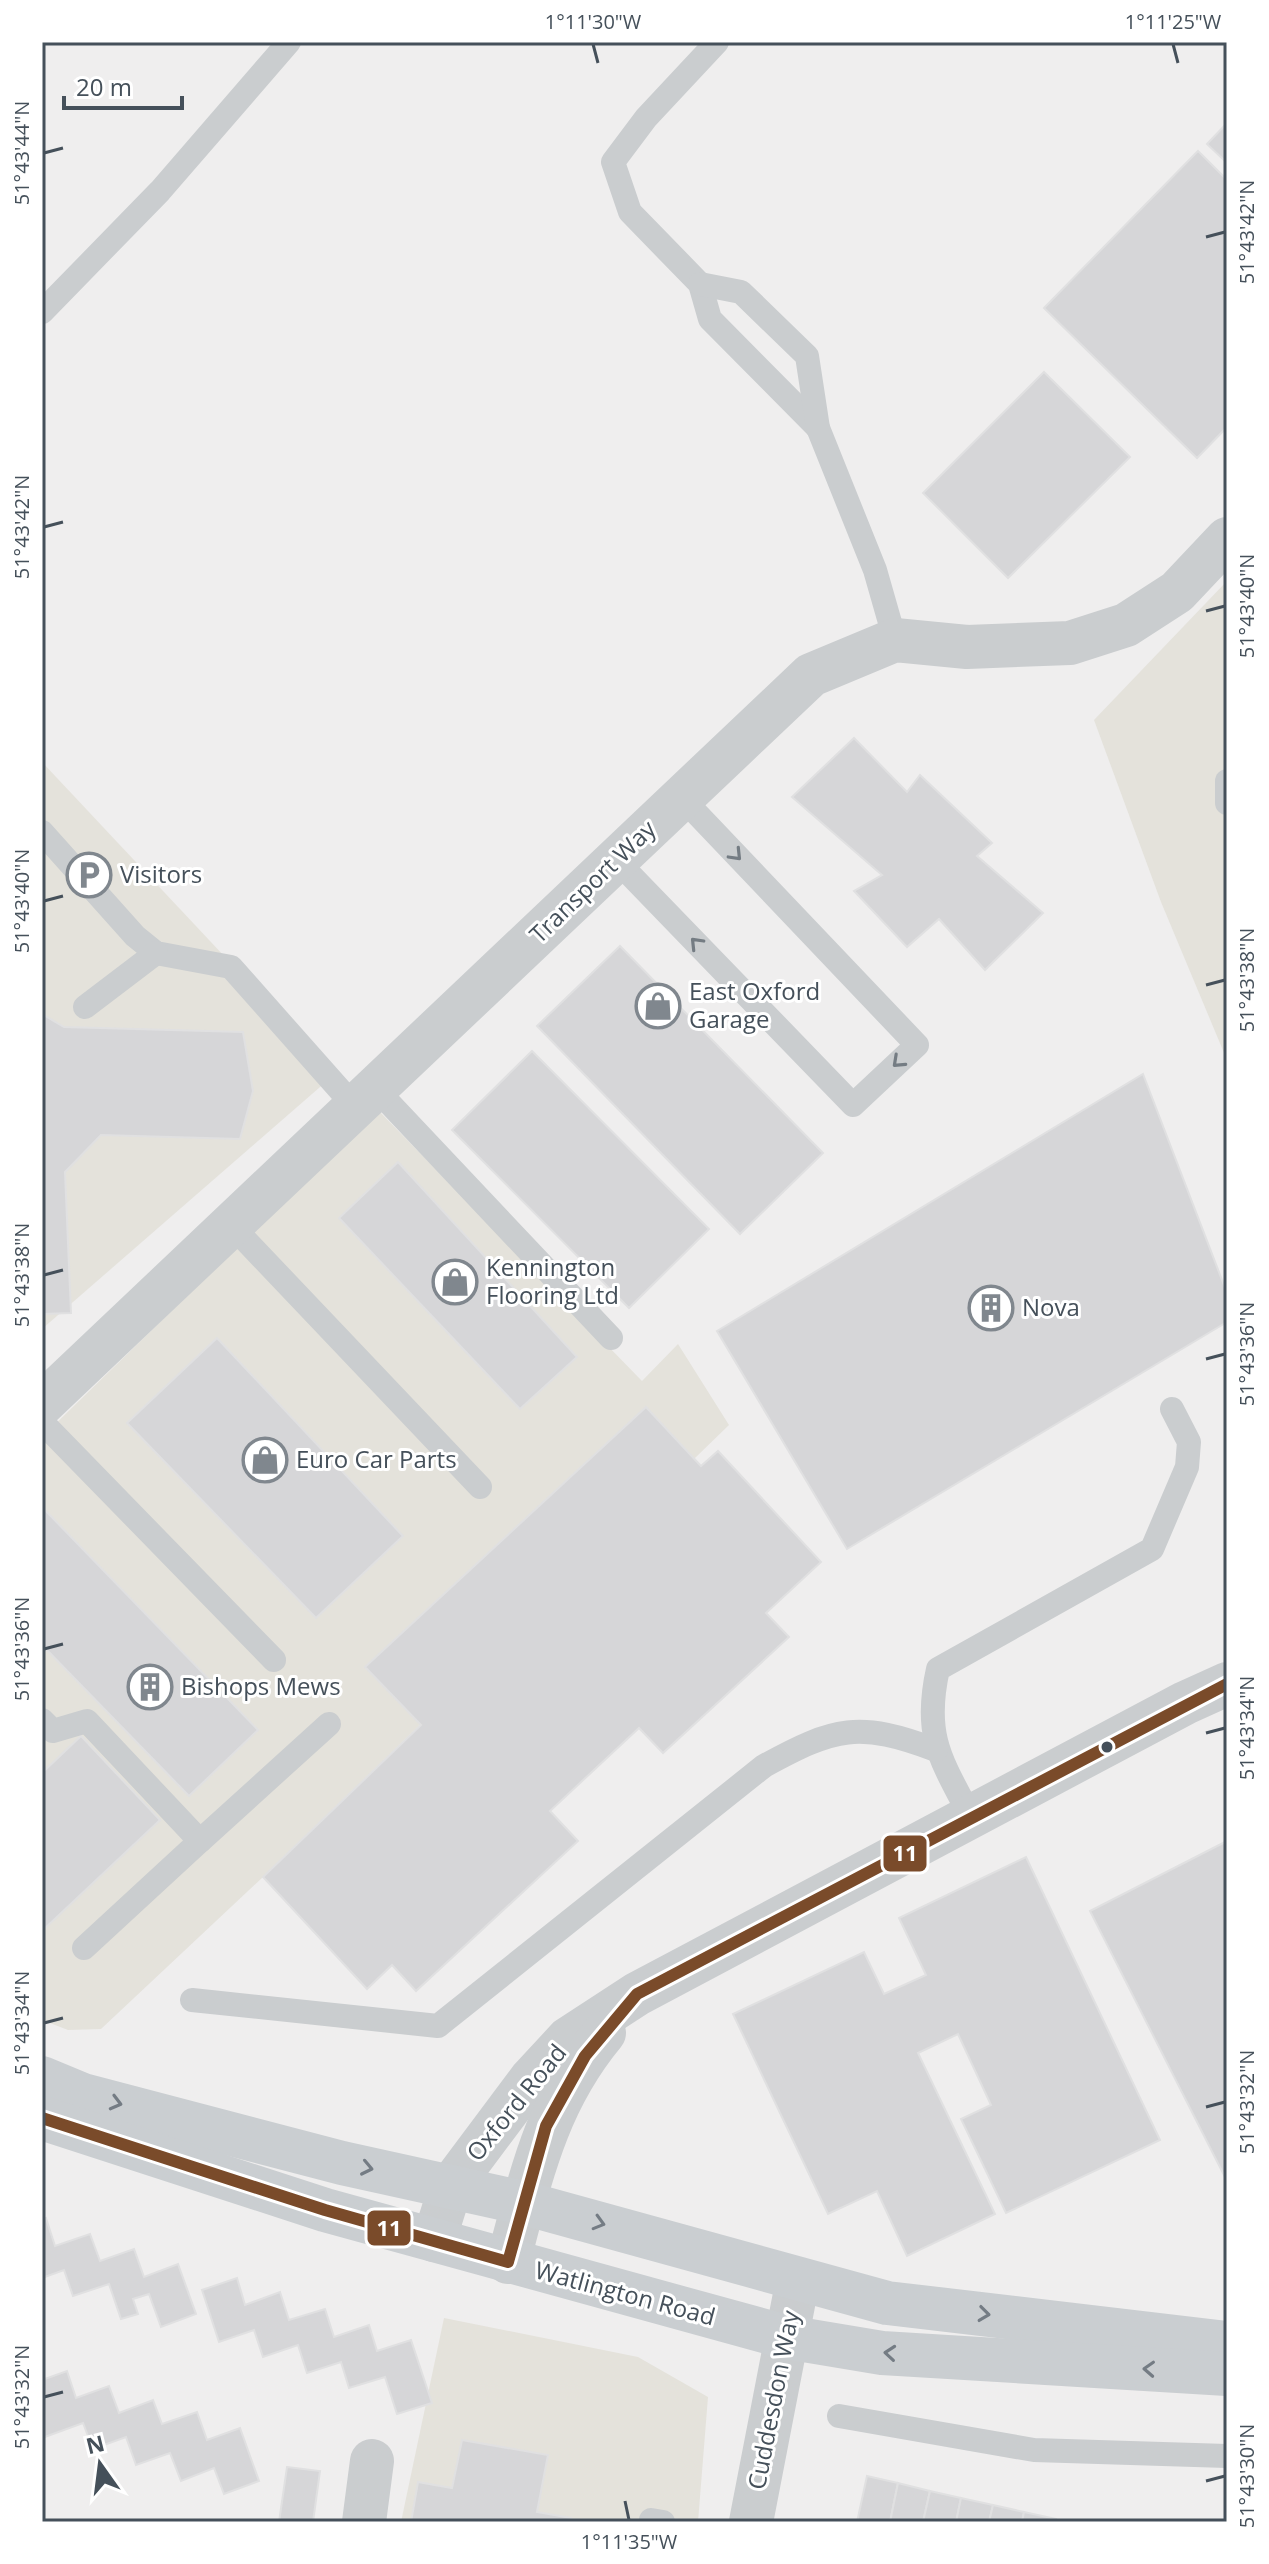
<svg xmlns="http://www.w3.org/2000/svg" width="1269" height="2564" font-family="'Open Sans',sans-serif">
	<rect width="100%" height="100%" fill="#efeeee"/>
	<g fill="#e4e2db">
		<path d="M1227 581V1060L1161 902 1094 720Z"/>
		<path d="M42 762 335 1074 42 1329Z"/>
		<path d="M378 1110 642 1381 678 1344 729 1425 263 1877 101 2029 68 2030 42 2020V1437Z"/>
		<path d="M444 2318 638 2357 708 2397 698 2522H401Z"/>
	</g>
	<g fill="#d6d6d8" stroke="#e0e0e1" stroke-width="2">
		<path d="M1227 123V163L1207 144Z"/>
		<path d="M1198 151 1227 180V427L1197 458 1044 308Z"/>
		<path d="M1044 372 1130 457 1008 578 923 493Z"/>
		<path d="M854 738 907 792 920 775 992 843 977 856 1043 913 985 970 939 919 907 947 854 891 882 875 792 797Z"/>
		<path d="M620 946 823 1153 740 1234 537 1026Z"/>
		<path d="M42 1014 64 1027 243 1032 253 1091 240 1139 101 1135 65 1172 71 1313 42 1314Z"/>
		<path d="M532 1051 709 1229 629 1308 452 1130Z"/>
		<path d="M1143 1074 1227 1293V1322L847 1549 717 1331Z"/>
		<path d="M398 1162 577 1357 520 1409 339 1218Z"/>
		<path d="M217 1338 403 1536 316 1618 127 1423Z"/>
		<path d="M646 1407 701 1466 718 1451 821 1562 766 1613 789 1637 663 1753 639 1728 550 1811 578 1841 416 1991 392 1965 367 1989 263 1877 421 1725 365 1667Z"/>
		<path d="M42 1507 258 1730 189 1796 42 1645Z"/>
		<path d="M81 1736 160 1820 42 1931V1773Z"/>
		<path d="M1227 1841V2181L1090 1911Z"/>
		<path d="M1026 1857 1160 2140 1006 2213 961 2119 991 2105 958 2034 918 2053 995 2214 907 2256 877 2191 828 2214 733 2014 864 1952 884 1994 926 1975 899 1918Z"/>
		<path d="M46 2218 55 2246 90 2234 100 2261 134 2249 144 2277 178 2264 196 2314 161 2327 149 2294 133 2299 138 2314 121 2319 109 2284 73 2296 64 2270 42 2278V2220Z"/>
		<path d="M237 2278 245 2305 280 2292 289 2320 325 2309 334 2337 369 2325 377 2351 411 2340 432 2403 397 2414 385 2377 349 2388 341 2362 307 2373 298 2345 263 2357 254 2330 219 2342 202 2290Z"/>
		<path d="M67 2371 76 2398 109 2386 119 2413 153 2400 162 2424 197 2412 207 2440 240 2428 259 2481 224 2494 214 2468 181 2481 170 2453 136 2465 126 2437 93 2449 83 2423 42 2438V2380Z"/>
		<path d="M462 2440 548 2455 537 2512 571 2518 573 2522H411L418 2482 452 2488Z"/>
		<path d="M287 2467 320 2471 313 2522H279Z"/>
		<path d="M867 2476 898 2483 890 2522H857Z"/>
		<path d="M898 2483 930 2491 923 2522H890Z"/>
		<path d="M930 2491 961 2498 956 2522H923Z"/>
		<path d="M961 2498 993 2505 989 2522H956Z"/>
		<path d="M993 2505 1024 2512 1022 2522H989Z"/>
		<path d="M1024 2512 1056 2519 1055 2522H1022Z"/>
	</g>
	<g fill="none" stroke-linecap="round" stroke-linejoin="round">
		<g stroke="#cacdcf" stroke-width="24">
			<path d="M717 42 646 118 613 162 630 212 700 284 710 319 818 428"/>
			<path d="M700 284 741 292 807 356 818 428 875 570 895 640"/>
			<path d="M42 312 160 191 289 42"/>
			<path d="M1227 781V803"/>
			<path d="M42 832 135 936 156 953 231 967 356 1108"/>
			<path d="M616 860 853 1105 917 1045 682 798"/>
			<path d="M85 1007 156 953"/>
			<path d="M376 1089 611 1338"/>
			<path d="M232 1226 480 1487"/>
			<path d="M42 1422 274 1660"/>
			<path d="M42 1720 53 1731 87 1721 200 1841 84 1948"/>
			<path d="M971 1817C941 1760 923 1736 938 1669L1152 1549 1187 1467 1189 1442 1172 1409"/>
			<path d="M200 1841 329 1724"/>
			<path d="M192 2000 438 2026 764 1766C835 1727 859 1721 936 1750"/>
			<path d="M839 2416 1034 2450 1227 2456"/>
			<path d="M651 2520 663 2522"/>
		</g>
		<g stroke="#cacdcf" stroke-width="44">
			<path d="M42 1404 811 675 895 640 967 647 1070 643 1126 625 1177 592 1227 539"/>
			<path d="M364 2522 372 2461"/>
		</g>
		<g stroke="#cacdcf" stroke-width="44">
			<path d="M434 2240 451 2186 531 2079 568 2039 637 1994 1185 1703 1227 1684"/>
			<path d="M508 2262C531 2176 546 2103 604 2033"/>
			<path d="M751 2522 798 2279"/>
		</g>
		<g stroke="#caced1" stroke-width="44">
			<path d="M42 2078 83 2095 342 2163 524 2203 887 2303 1227 2343"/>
			<path d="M42 2118 325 2210 786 2337 882 2353 1227 2374"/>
		</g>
		<g stroke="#fff" stroke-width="18">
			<path id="bus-1" d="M42 2118 325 2210 508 2262 546 2126 585 2056 637 1994 1227 1684"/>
		</g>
		<use href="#bus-1" stroke="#7a4b2a" stroke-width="12"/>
	</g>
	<defs><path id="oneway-chevron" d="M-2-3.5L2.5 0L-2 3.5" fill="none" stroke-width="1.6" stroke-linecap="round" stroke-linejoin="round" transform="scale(2)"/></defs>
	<g stroke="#747c83">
		<use href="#oneway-chevron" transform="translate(736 855) rotate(46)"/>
		<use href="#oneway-chevron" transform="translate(696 943) rotate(-134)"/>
		<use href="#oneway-chevron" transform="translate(898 1062) rotate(137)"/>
	</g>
	<g stroke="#747c84">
		<use href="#oneway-chevron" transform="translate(116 2103) rotate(15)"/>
		<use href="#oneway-chevron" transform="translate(367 2168) rotate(12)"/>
		<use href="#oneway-chevron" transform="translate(599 2223) rotate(16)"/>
		<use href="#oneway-chevron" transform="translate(984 2314) rotate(7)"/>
		<use href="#oneway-chevron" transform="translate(890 2353) rotate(-175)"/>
		<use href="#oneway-chevron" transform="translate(1149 2369) rotate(-177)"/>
	</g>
	<path fill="none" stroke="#45505a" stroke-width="3" d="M593 44 598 63M1173 44 1178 63M44 153 63 148M1206 237 1225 232M44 527 63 522M1206 611 1225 606M44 901 63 896M1206 985 1225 980M44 1275 63 1270M1206 1359 1225 1354M44 1649 63 1644M1206 1733 1225 1728M44 2023 63 2018M1206 2107 1225 2102M44 2397 63 2392M1206 2481 1225 2476M625 2501 629 2520"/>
	<defs>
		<g id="parking-ring" transform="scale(2.3)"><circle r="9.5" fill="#fff" stroke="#80878e" stroke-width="1.5"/><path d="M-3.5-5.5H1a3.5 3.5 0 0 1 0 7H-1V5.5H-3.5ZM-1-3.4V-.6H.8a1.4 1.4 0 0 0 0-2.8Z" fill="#80878e"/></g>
		<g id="shop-ring" transform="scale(2.3)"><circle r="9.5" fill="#fff" stroke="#80878e" stroke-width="1.5"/><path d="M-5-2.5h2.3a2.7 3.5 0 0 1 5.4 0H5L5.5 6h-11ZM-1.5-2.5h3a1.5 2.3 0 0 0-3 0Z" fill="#80878e"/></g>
		<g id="building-ring" transform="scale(2.3)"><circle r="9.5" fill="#fff" stroke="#80878e" stroke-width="1.5"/><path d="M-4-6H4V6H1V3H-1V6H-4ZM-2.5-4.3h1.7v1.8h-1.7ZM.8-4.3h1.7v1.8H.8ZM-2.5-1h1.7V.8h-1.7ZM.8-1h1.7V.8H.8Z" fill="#80878e"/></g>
	</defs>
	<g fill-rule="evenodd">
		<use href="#parking-ring" x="89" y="875"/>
		<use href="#shop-ring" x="658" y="1006"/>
		<use href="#shop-ring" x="455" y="1282"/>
		<use href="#building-ring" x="991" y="1308"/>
		<use href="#shop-ring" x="265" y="1460"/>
		<use href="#building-ring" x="150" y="1687"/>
	</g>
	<circle fill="#45505a" stroke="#fff" stroke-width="3" cx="1107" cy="1747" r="7"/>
	<g text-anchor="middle" stroke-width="6" stroke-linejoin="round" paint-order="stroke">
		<g font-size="24" fill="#45505a" stroke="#fff" text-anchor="start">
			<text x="120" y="883">Visitors</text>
			<text x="689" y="1000">East Oxford<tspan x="689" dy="28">Garage</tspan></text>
			<text x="486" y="1276">Kennington<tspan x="486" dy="28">Flooring Ltd</tspan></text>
			<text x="1022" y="1316">Nova</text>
			<text x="296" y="1468">Euro Car Parts</text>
			<text x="181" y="1695">Bishops Mews</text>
		</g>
		<g font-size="24" fill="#45505a" stroke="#fff">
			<text transform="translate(593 882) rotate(-44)" y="8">Transport Way</text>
			<text transform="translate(517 2103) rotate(-51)" y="8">Oxford Road</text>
			<text transform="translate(625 2294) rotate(15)" y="8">Watlington Road</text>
			<text transform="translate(774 2400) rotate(-79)" y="8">Cuddesdon Way</text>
		</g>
	</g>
	<g stroke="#fff" stroke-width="3">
		<rect x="882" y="1834" width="46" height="39" rx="8" fill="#7a4b2a"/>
		<rect x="366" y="2209" width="46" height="38" rx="8" fill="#7a4b2a"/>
	</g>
	<g font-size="22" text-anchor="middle" font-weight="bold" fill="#fff">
		<text x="905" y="1861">11</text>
		<text x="389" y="2236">11</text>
	</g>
	<rect width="1269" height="2564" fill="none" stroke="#ffffff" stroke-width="88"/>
	<g transform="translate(100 2464) rotate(346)" stroke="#ffffff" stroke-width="6" paint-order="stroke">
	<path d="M0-6L14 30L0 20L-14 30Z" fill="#45505a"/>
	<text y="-12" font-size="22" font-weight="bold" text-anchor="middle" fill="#45505a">N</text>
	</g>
	<path d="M64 96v12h118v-12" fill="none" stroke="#45505a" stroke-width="4"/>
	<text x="76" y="96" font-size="24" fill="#45505a" stroke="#ffffff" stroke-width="6" paint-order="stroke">20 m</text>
	<rect x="44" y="44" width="1181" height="2476" fill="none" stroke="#45505a" stroke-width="3"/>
	<g font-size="20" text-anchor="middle" fill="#45505a">
		<text x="593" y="29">1°11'30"W</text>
		<text x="1173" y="29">1°11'25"W</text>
		<text transform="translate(22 153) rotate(-90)" y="7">51°43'44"N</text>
		<text transform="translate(1247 232) rotate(-90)" y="7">51°43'42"N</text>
		<text transform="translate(22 527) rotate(-90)" y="7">51°43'42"N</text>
		<text transform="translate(1247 606) rotate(-90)" y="7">51°43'40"N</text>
		<text transform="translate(22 901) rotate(-90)" y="7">51°43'40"N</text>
		<text transform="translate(1247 980) rotate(-90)" y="7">51°43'38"N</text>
		<text transform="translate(22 1275) rotate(-90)" y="7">51°43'38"N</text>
		<text transform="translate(1247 1354) rotate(-90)" y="7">51°43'36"N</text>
		<text transform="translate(22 1649) rotate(-90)" y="7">51°43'36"N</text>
		<text transform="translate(1247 1728) rotate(-90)" y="7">51°43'34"N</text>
		<text transform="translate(22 2023) rotate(-90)" y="7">51°43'34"N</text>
		<text transform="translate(1247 2102) rotate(-90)" y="7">51°43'32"N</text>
		<text transform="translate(22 2397) rotate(-90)" y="7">51°43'32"N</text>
		<text transform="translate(1247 2476) rotate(-90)" y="7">51°43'30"N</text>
		<text x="629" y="2549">1°11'35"W</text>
	</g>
</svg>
